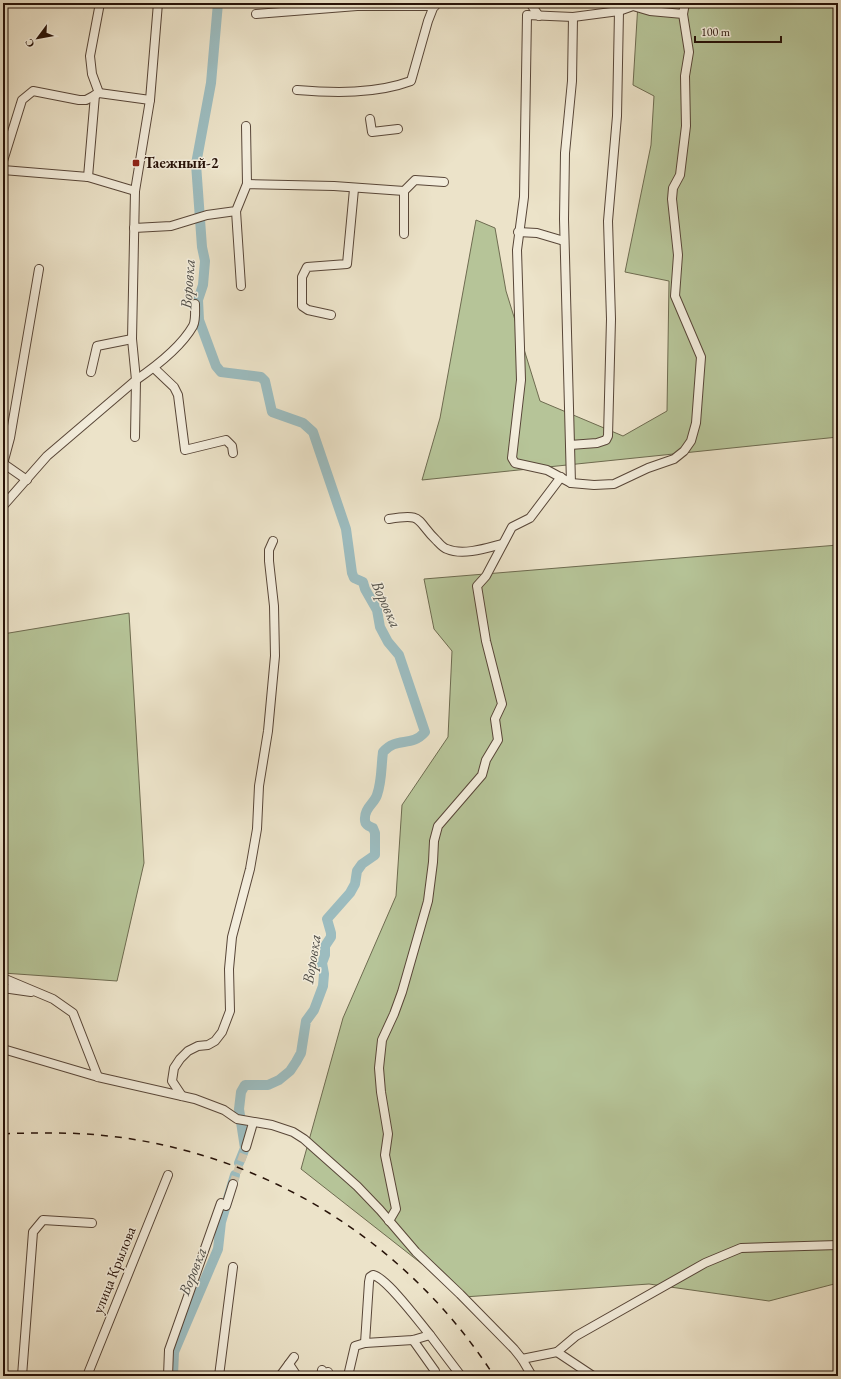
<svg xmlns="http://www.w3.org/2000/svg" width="841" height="1379" font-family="'EB Garamond',serif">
	<rect width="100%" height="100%" fill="#ece3c9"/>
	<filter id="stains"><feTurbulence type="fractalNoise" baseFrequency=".005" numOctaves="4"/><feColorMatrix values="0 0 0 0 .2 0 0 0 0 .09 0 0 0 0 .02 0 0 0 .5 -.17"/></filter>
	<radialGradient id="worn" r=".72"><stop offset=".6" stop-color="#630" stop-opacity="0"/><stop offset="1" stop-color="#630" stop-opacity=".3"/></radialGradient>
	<g fill="#b6c498" stroke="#6e6b50">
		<path d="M638 3H838V437L422 480 440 418 476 220 495 228 506 291 540 401 623 436 667 411 669 281 625 272 651 145 654 96 633 85Z"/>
		<path d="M838 545V1283L769 1301 649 1284 464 1297 301 1169 343 1018 396 896 402 805 448 737 452 651 434 629 424 579Z"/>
		<path d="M129 613 144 863 117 981 3 973V634Z"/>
	</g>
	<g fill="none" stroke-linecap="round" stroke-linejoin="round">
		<g stroke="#9cbcbf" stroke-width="10">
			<path d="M218 3 211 83 196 164 202 247 205 261 203 285 198 300 199 320 216 366 221 372 261 377 265 381 272 412 303 423 313 432 346 529 352 573 354 578 363 582 365 589 377 610 380 627 388 642 399 655 425 732C411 748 397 736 383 752 381 767 382 781 377 795 374 804 364 808 365 820 365 825 369 826 373 828L375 833V855L362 864 357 871 355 884 350 893 327 919 331 933V937L325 946V955L322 963 324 974 323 986 314 1010 306 1021 301 1053 296 1062 290 1071 279 1080 268 1085H245L241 1092 239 1109 245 1148 239 1163"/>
			<path d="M173 1376 174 1352 218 1249 221 1222 235 1175"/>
		</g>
		<path stroke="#cec4ac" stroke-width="8" stroke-dasharray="8 4" stroke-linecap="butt" d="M233 1184 246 1147"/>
		<g stroke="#584638" stroke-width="10">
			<g id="minor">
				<path d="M530 3 539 16"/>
				<path d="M256 14 357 6H435"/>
				<path d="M683 14 650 11 633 6 619 11 573 17 527 15 524 197 517 250 521 380 512 458 515 463 547 470 571 483 594 485 614 484 648 468 674 459 684 451 691 441 696 423 701 357 675 296 678 255 672 199 673 188 680 175 686 126 685 76 689 52 683 14 685 3"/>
				<path d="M297 90C334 93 376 94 411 81L428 21 435 3"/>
				<path d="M99 93 92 74 90 56 100 3"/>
				<path d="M370 119 372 132 398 129"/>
				<path d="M246 126 247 184"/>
				<path d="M3 161 22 100 33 91 79 100H86L99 93 150 100"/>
				<path d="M3 170 88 177 135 191"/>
				<path d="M88 177 95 95"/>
				<path d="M404 191 415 180 444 182"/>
				<path d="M236 211 241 286"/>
				<path d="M134 228 171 226 207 215 236 211 247 184 334 186 404 191V234"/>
				<path d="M518 232 537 233 564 241"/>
				<path d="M331 315 308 310 302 306V277L307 267 347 264 354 189"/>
				<path d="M154 368 174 387 178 395 185 450 226 440 232 446 233 453"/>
				<path d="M91 372 97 346 132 339"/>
				<path d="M135 437 136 380C155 367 181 347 193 326 196 320 195 311 195 304"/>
				<path d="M570 445 597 443 606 440 608 436 611 319 608 221 617 116 619 11"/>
				<path d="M3 464 10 438 39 269"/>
				<path d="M4 464 27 480"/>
				<path d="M571 483 564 219 565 153 572 81 573 17"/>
				<path d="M3 506 47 456 136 380 132 339 135 191 150 100 158 3"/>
				<path d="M389 519C425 513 415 520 437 541 440 544 443 548 447 549 463 556 487 548 502 544"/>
				<path d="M3 978 53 999 73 1013 98 1077"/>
				<path d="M3 988 31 992"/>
				<path d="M3 1049 98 1077 195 1099 224 1110 237 1119 272 1125 293 1132 304 1139 357 1186 380 1210 416 1252 460 1294 514 1349 522 1359 532 1376"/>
				<path d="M182 1096 172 1081 174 1068 180 1059 188 1051 198 1046 208 1045 215 1041 222 1032 230 1011 229 969 232 937 250 869 257 829 259 786 268 731 275 656 274 606 269 561V550L273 541"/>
				<path d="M246 1147 253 1123"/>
				<path d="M226 1206 233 1184"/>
				<path d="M389 1221 396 1209 385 1155 388 1134 381 1092 379 1068 382 1040 394 1014 402 992 428 901 433 862 434 841 438 826 482 775 486 760 498 740 495 719 502 704 486 641 477 586 486 576 512 527 530 518 561 477"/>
				<path d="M413 1340 435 1371"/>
				<path d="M365 1343 369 1282 370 1277 373 1275C387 1278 420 1323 430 1335"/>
				<path d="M557 1352 593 1376"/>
				<path d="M522 1359 557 1352 576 1336 705 1263 741 1248 838 1245"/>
				<path d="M289 1364 297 1376"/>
				<path d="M22 1376 33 1232 43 1220 92 1223"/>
				<path d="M87 1376 168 1175"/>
				<path d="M168 1376 169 1350 221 1203"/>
				<path d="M219 1376 233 1267"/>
				<path d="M280 1376 294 1357"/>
				<path d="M321 1376 322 1370"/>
				<path d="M327 1376 328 1372"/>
				<path d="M348 1376 355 1346 365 1343 413 1340 430 1335 461 1376"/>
			</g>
		</g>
		<use href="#minor" stroke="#f3eddc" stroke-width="8"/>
		<path stroke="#271208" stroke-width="1.5" stroke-dasharray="7 7" stroke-linecap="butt" d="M3 1134C19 1133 35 1133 51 1133 229 1132 398 1226 494 1376"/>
	</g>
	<rect fill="#8f2418" stroke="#f3eddc" stroke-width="1.5" x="132" y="159" width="8" height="8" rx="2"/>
	<g text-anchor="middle" stroke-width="3" stroke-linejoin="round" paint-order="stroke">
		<g font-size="15" font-weight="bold" fill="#271208" stroke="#f3eddc" text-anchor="start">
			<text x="144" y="168">Таежный-2</text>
		</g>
		<g font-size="15" fill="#271208" stroke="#f3eddc">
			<text transform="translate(114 1270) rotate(-68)" y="5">улица Крылова</text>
		</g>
		<g font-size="16" font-style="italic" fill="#504e48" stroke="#f3eddc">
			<text transform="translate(187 284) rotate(-86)" y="6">Воровка</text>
			<text transform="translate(387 604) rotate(66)" y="6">Воровка</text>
			<text transform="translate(311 959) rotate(-81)" y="6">Воровка</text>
			<text transform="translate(192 1271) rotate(-68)" y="6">Воровка</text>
		</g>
	</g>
	<rect width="841" height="1379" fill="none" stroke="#ece3c9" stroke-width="16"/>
	<rect x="4" y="4" width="833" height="1371" fill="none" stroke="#271208" stroke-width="2"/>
	<rect x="8" y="8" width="825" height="1363" fill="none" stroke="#271208"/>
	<g transform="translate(38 38) rotate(238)" stroke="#f3eddc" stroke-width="3" paint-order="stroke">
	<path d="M0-3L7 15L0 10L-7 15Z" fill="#271208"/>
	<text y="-6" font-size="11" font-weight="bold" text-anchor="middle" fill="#271208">С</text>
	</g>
	<path d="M695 36v6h86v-6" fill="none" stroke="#271208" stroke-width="2"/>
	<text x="701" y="36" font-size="12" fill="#271208" stroke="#f3eddc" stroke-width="3" paint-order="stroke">100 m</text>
	<rect width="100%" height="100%" filter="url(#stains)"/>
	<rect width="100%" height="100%" fill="url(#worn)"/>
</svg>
